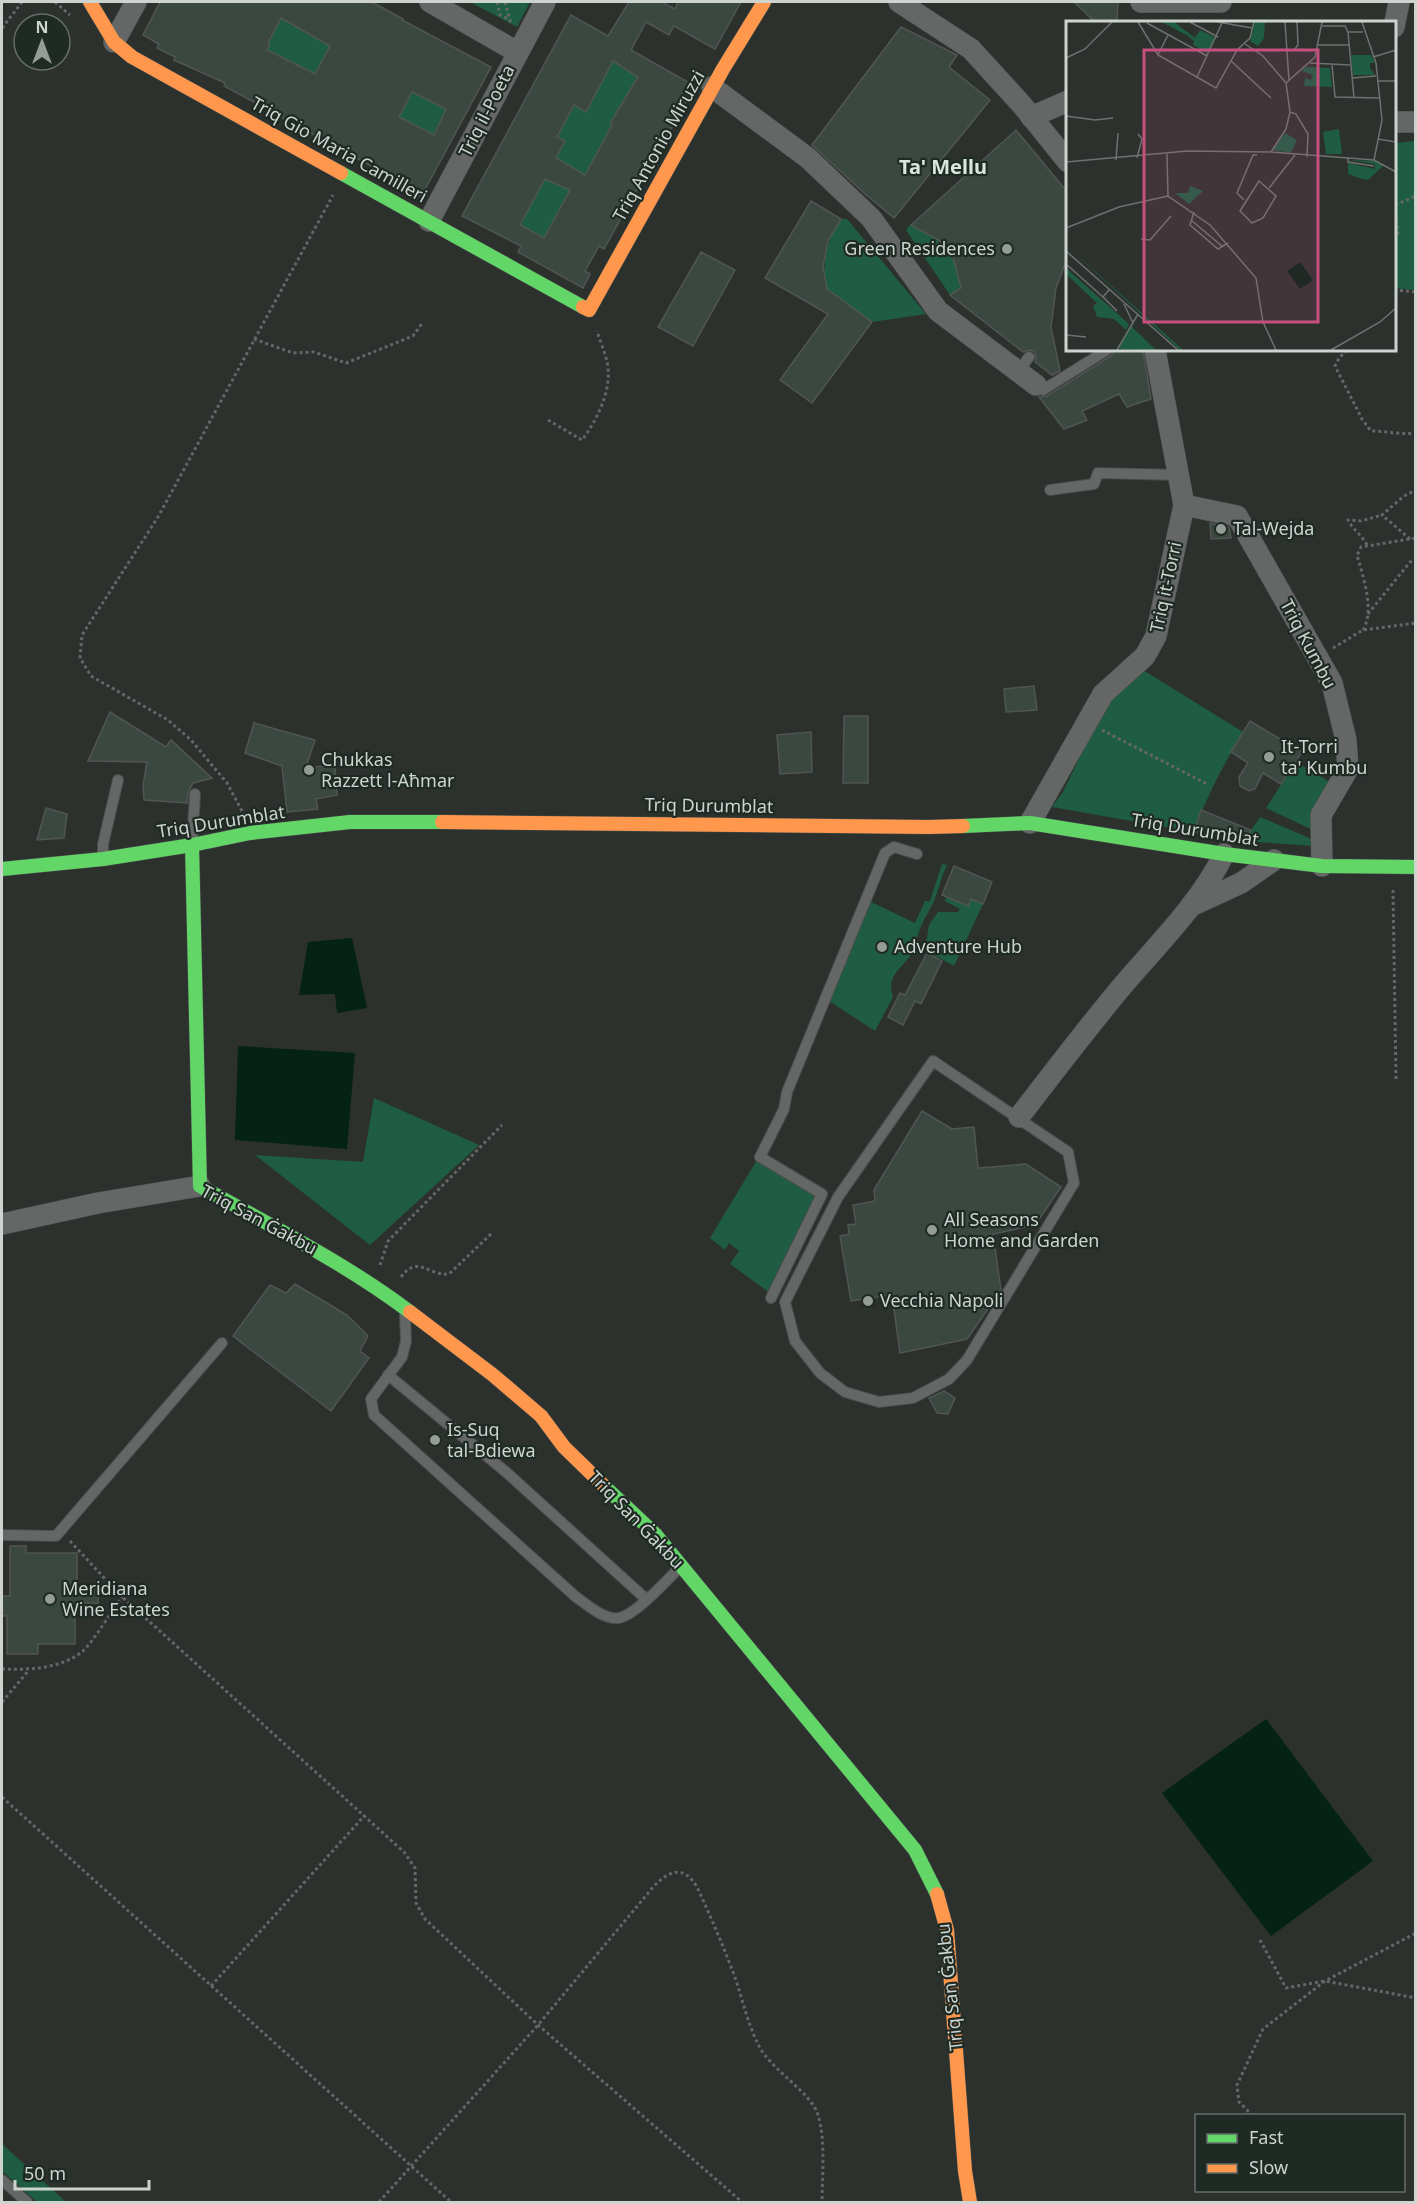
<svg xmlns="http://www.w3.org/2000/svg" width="1417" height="2204" font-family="'Noto Sans',sans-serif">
	<rect width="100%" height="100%" fill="#2c312e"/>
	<g fill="#1e5d44">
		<path d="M182 2H228V4L281 18 446 109 433 135 267 50 270 44 180 5Z"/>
		<path d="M470 2H530L517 27Z"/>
		<path d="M614 38 633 49 623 67 638 77 610 124 612 125 585 175 578 171 568 189 570 190 544 238 520 225 565 141 557 137 574 105 586 111 604 78Z"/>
		<path d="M1415 141H1416L1415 290 1394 288 1395 143Z"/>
		<path d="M841 219H847L926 314 872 322 827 292C822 258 824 248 841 219Z"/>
		<path d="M911 224C946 245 953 247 961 288L950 295 906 230Z"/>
		<path d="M1143 670 1243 732C1224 764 1206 797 1194 832L1052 807 1063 792 1109 697Z"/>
		<path d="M1296 762 1335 785 1315 831 1266 808Z"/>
		<path d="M1260 817 1314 840 1313 846 1244 841Z"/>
		<path d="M942 864 947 865C941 877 939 889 934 901 930 909 925 918 921 926 917 935 917 944 912 953 901 970 886 975 893 997L875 1031 826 999 869 901 915 923 925 901H930Z"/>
		<path d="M946 897 968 906 971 899 983 904 954 966 925 950 929 925 938 912H958L960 909 945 901Z"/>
		<path d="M374 1098 479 1145 370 1245 255 1155 363 1162Z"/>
		<path d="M757 1160 817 1196 770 1293 730 1264 739 1251 729 1243 725 1250 710 1238Z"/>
		<path d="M2 2144 66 2202H37L2 2171Z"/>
	</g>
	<g fill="#042215">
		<path d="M352 938 367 1008 337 1013 335 994 299 995 308 942Z"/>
		<path d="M238 1046 355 1053 347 1149 235 1140Z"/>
		<path d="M1266 1719 1373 1861 1271 1936 1162 1793Z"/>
	</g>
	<g fill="#3a4841" stroke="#515653" stroke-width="1.5" fill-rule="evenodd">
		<path d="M160 2H372L403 19 402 20 491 67 421 197 404 188 406 185 224 86 225 83 174 60 175 57 157 48 159 44 143 35ZM281 18 330 46 315 74 267 50 270 44 268 43ZM412 92 446 109 434 135 399 117Z"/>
		<path d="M629 2H662L675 9 678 2H741L715 49 674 26 669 35 646 22 631 50 695 86 604 249 599 246 585 271 590 274 583 288 518 252 521 246 462 216 571 15 608 36ZM613 61 638 77 618 110 610 124 612 125 585 175 556 158 565 141 557 137 574 105 586 112ZM545 179 570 190 544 238 520 225Z"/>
		<path d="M1074 2H1118L1117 22H1095Z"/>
		<path d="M901 27 957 55 949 67 990 100 894 218 864 193 812 145Z"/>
		<path d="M1016 130 1068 193V256L1056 288 1051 327 1060 371 1052 375 1035 362 1036 357 1034 351 1029 350 1023 352 950 295 961 288 953 257 942 242 911 225Z"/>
		<path d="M811 201 841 219 828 241 823 266 827 289 872 322 812 403 780 380 828 314 765 278Z"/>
		<path d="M701 252 735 270 693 346 658 327Z"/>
		<path d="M1115 350H1143L1151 399 1127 407 1119 394 1082 411 1087 420 1064 429 1039 397 1047 396 1111 356Z"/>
		<path d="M1210 523 1229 527 1231 538 1211 539Z"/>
		<path d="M1034 686 1037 710 1006 712 1004 689Z"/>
		<path d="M110 712 166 747 171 740 212 778 193 783 188 793 187 803 144 800 143 785 147 762 88 761Z"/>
		<path d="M844 716H868V783H843Z"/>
		<path d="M1250 721 1302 752 1281 784 1263 773 1255 789 1249 791 1240 786 1239 777 1248 763 1231 752Z"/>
		<path d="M254 723 315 740 306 767 335 766 337 795 316 799 318 809 287 812 282 766 245 753Z"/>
		<path d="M811 732 812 772 780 774 777 735Z"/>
		<path d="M46 808 67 814 64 838 37 840Z"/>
		<path d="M1201 810 1251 830 1245 840 1194 832Z"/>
		<path d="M954 866 992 882 983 904 971 899 968 906 942 895Z"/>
		<path d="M927 953 942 961 921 1004 915 1001 903 1025 888 1017 900 993 905 995Z"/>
		<path d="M922 1111 952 1129 974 1127 978 1168 1026 1164 1061 1187 1035 1225 993 1234 1001 1290 967 1339 900 1353 892 1295 851 1301 840 1236 849 1234 848 1225 856 1224 853 1205 875 1201 874 1190Z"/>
		<path d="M295 1284 347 1315 368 1336 360 1351 369 1358 331 1411 233 1336 270 1285 286 1293Z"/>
		<path d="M944 1391 955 1398 948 1414 937 1413 929 1398Z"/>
		<path d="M10 1546H26V1553H77V1589H98V1603H75V1644H38V1654H7V1616H2V1596H10Z"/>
	</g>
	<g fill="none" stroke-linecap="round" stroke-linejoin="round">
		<g stroke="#4a4e4b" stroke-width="12">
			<g id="lane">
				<path d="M1018 372 1029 357"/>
				<path d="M1043 390 1107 350"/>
				<path d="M1050 490 1094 484 1098 473 1179 475"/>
				<path d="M192 845 195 794"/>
				<path d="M103 858V844L118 780"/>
				<path d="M933 1061 1068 1152 1074 1183 967 1360 949 1379 913 1398 879 1402 845 1392 820 1373 795 1341 785 1302 838 1197Z"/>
				<path d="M771 1298 822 1194 760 1157 784 1109 787 1092 885 853 894 847 917 854"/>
				<path d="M405 1315 406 1341 402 1357 371 1399 374 1415 576 1597C588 1605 603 1620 619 1618 636 1615 668 1579 681 1566"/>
				<path d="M388 1375 506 1472 646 1599"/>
				<path d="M2 1535 56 1536 222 1343"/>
				<path d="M2 2180 27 2202"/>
			</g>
		</g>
		<g stroke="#4a4e4b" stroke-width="22">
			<g id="street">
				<path d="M430 2 517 52"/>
				<path d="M899 2 971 49 1022 105 1068 162"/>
				<path d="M1141 2H1221"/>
				<path d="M1394 27 1399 2"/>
				<path d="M114 42 136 2"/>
				<path d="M712 87 808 158 871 218 938 311 1036 385"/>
				<path d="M1031 117 1068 101"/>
				<path d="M1394 122H1416"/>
				<path d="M429 221 545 2"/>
				<path d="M1184 505 1237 516 1332 683 1346 740 1348 769 1321 815 1322 866"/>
				<path d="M1030 823 1103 694 1145 656 1156 636 1184 505 1155 350"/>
				<path d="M1191 906 1241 883 1274 860"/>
				<path d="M1019 1117C1053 1073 1087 1028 1124 984 1159 943 1200 903 1224 854"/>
				<path d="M2 1224 98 1203 200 1186"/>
			</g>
		</g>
		<g stroke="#4a4e4b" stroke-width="15">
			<g id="fast">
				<path d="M341 173 583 307"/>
				<path d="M963 826 1030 823 1224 854 1322 866 1416 867"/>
				<path d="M192 845 200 1186C271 1226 345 1263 410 1312"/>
				<path d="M2 869 103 859 192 845 250 833 350 822H442"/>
				<path d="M603 1485 655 1534 915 1850 937 1894"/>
			</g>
		</g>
		<g stroke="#4a4e4b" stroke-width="15">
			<g id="slow">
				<path d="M90 2 114 42 132 57 341 173"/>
				<path d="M583 307 589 310 723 69 764 2"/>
				<path d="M442 822 929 827 963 826"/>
				<path d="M410 1312 493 1375 541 1416 564 1447 603 1485"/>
				<path d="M937 1894 947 1930 965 2171 970 2202"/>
			</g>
		</g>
		<g stroke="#656766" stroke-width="3" stroke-dasharray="3 3" stroke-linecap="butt">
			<path d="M55 2 70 15"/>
			<path d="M497 2 500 15 510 20"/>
			<path d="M505 2 511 24"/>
			<path d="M2 28 22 2"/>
			<path d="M1394 239 1398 235 1395 205 1416 196"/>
			<path d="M1394 290 1416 292"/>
			<path d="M1394 297V300"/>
			<path d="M254 339 293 353 314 352 346 363 413 336 423 322"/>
			<path d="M1347 350 1339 358 1335 366 1362 419 1371 431C1386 431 1401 435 1416 433"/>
			<path d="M548 420 582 440C597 420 613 389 607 362 605 352 600 341 597 331"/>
			<path d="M1410 539 1382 515 1404 496 1416 490"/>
			<path d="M1367 545C1362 535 1353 530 1348 520L1361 521 1382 515"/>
			<path d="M1368 614 1410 562 1416 560"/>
			<path d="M1363 630C1375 610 1363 577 1357 555L1361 547 1416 538"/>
			<path d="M1333 648 1363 630 1416 623"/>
			<path d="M1102 730 1207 784"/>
			<path d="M242 811 227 783 191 740 168 720 91 676 80 658 82 635 158 517 333 195"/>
			<path d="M1393 890 1396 1081"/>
			<path d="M380 1265 388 1241 502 1125"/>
			<path d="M401 1277C418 1254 428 1276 449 1274L491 1234"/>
			<path d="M70 1541 119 1594 404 1852 415 1868 416 1903 425 1919 538 2025 742 2202"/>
			<path d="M2 1669C29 1670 61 1669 83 1651 93 1642 113 1609 122 1597"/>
			<path d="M2 1702 29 1670"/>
			<path d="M2 1797 451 2202"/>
			<path d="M1260 1940 1286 1988 1325 1981 1416 1998"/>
			<path d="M211 1986 365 1815"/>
			<path d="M1253 2116 1239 2102 1237 2085 1263 2029 1325 1981 1416 1933"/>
			<path d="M379 2202 538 2025 654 1886C670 1870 684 1865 697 1887 710 1915 722 1943 733 1972 742 1996 747 2023 759 2046 772 2071 811 2092 818 2115 826 2139 822 2177 822 2202"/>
		</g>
		<use href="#lane" stroke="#646765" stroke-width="10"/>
		<use href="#street" stroke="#646765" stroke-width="21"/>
		<use href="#fast" stroke="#63d668" stroke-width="14"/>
		<use href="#slow" stroke="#ff974d" stroke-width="14"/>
	</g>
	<g fill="#959b97" stroke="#1f2a24" stroke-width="2">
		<circle cx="1007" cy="249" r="6"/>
		<circle cx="1221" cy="529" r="6"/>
		<circle cx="1269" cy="757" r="6"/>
		<circle cx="309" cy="770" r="6"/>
		<circle cx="882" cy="947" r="6"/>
		<circle cx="932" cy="1230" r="6"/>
		<circle cx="868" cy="1301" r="6"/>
		<circle cx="435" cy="1440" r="6"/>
		<circle cx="50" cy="1599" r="6"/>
	</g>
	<g text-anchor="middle" stroke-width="4.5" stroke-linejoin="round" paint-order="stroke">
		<g font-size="18" fill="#cdd4d0" stroke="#1f2a24">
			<text transform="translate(487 111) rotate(-63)" y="6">Triq il-Poeta</text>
			<text transform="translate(659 146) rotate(-61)" y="6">Triq Antonio Miruzzi</text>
			<text transform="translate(339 150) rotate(29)" y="6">Triq Gio Maria Camilleri</text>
			<text transform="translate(1166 587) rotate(-78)" y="6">Triq it-Torri</text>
			<text transform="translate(1308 644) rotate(62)" y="6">Triq Kumbu</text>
			<text transform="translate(709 806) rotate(1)" y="6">Triq Durumblat</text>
			<text transform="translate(221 822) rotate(-9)" y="6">Triq Durumblat</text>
			<text transform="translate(1195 830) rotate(9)" y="6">Triq Durumblat</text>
			<text transform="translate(259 1220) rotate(28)" y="6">Triq San Ġakbu</text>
			<text transform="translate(636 1520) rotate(46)" y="6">Triq San Ġakbu</text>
			<text transform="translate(950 1987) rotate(-96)" y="6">Triq San Ġakbu</text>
		</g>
		<g font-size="18" fill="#cdd4d0" stroke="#1f2a24" text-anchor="start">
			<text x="995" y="255" text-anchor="end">Green Residences</text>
			<text x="1233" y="535">Tal-Wejda</text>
			<text x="1281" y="753">It-Torri<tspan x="1281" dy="21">ta' Kumbu</tspan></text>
			<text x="321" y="766">Chukkas<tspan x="321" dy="21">Razzett l-Aħmar</tspan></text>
			<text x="894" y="953">Adventure Hub</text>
			<text x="944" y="1226">All Seasons<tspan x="944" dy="21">Home and Garden</tspan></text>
			<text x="880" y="1307">Vecchia Napoli</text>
			<text x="447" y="1436">Is-Suq<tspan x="447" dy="21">tal-Bdiewa</tspan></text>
			<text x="62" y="1595">Meridiana<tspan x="62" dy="21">Wine Estates</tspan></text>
		</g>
		<g font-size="20" font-weight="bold" fill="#d8e6de" stroke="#1f2a24">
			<text x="943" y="174">Ta' Mellu</text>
		</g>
	</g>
	<g transform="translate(1066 21)">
		<rect width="330" height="330" fill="#2c312e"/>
		<path d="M96 1H108L129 17 134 9 150 17 141 32 127 24 128 20 122 15ZM189 1H199L198 17 192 25 184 20ZM285 34H305L309 42H304V47L309 54H287ZM239 46 264 47 266 66 238 65 239 57 245 59 247 54 236 50ZM273 108 276 133H260L257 111ZM219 112 231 119 225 132 207 129ZM283 139 309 140 318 144 302 159 296 158 282 153V142L309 148V143ZM124 165 137 170 123 183 109 172H122ZM0 224 117 329H114ZM0 247 63 303 60 309 48 298 31 296 27 285 31 282 0 253ZM65 305 90 329 53 328Z" fill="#1e5d44"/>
		<path d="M234 241 247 259 234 268 221 250Z" fill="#042215"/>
		<path fill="none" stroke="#6c726f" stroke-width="1.5" d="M72 1 92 34 150 67 171 29 184 17 188 1M124 1 152 16M152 1 186 7M219 1 223 60M296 1 310 42 316 99 308 139M81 2 141 35M256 5H279L282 11H297M282 11 288 77M179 23 197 35 220 62M251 24H283M218 29H228L232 24 231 1M92 34 102 14M307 36 330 29M0 37 19 28 46 1M165 40 205 77M244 42 284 44M266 44 269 76 313 77M131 56 156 2M286 57 310 55M311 60H330M224 91 230 93 242 113 241 136M0 95 29 99 47 97M312 118 330 121M205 131 220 108 224 91 220 62 249 36 256 1M101 133 102 175 144 204 190 257 197 301 210 329M282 136V141L308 145M71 137 76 118 72 113M50 139 52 112M0 141 121 130 205 131 308 139 330 151M193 160 210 175 197 197 186 202 174 190ZM203 167 229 134M178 179 171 172 187 134H191M128 191 124 204 152 228 162 222M125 199 157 226M0 207 53 186 102 175M75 218 84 219 105 195M0 230 112 329M0 243 37 276 43 269M37 276 51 290M58 283 67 302M0 314 20 316M51 329 72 293M265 329 314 301 330 287"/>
		<path fill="#c5507e" fill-opacity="0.15" stroke="#c5507e" stroke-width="3" d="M78 29H252V301H78Z"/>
		<rect width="330" height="330" fill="none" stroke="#cdd4d0" stroke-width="3"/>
	</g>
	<rect width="1417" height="2204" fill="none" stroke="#cdd4d0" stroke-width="6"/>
	<rect x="1195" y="2114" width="210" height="78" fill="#1f2a24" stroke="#656e69" stroke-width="1.5"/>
	<rect x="1207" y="2134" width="30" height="9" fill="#63d668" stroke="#656e69" stroke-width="1.5"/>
	<text x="1249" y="2144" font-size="18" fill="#cdd4d0">Fast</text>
	<rect x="1207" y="2164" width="30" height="9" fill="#ff974d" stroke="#656e69" stroke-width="1.5"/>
	<text x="1249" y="2174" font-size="18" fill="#cdd4d0">Slow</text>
	<g transform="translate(42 42)"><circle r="28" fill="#1f2a24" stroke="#656e69" stroke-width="1.5"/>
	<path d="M0-4.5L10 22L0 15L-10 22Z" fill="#959b97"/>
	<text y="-9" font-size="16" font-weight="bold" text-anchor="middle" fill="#cdd4d0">N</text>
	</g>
	<path d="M15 2180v9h134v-9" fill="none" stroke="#cdd4d0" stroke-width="3"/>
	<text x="24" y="2180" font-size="18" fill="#cdd4d0" stroke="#1f2a24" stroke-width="4.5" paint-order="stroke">50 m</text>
</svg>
